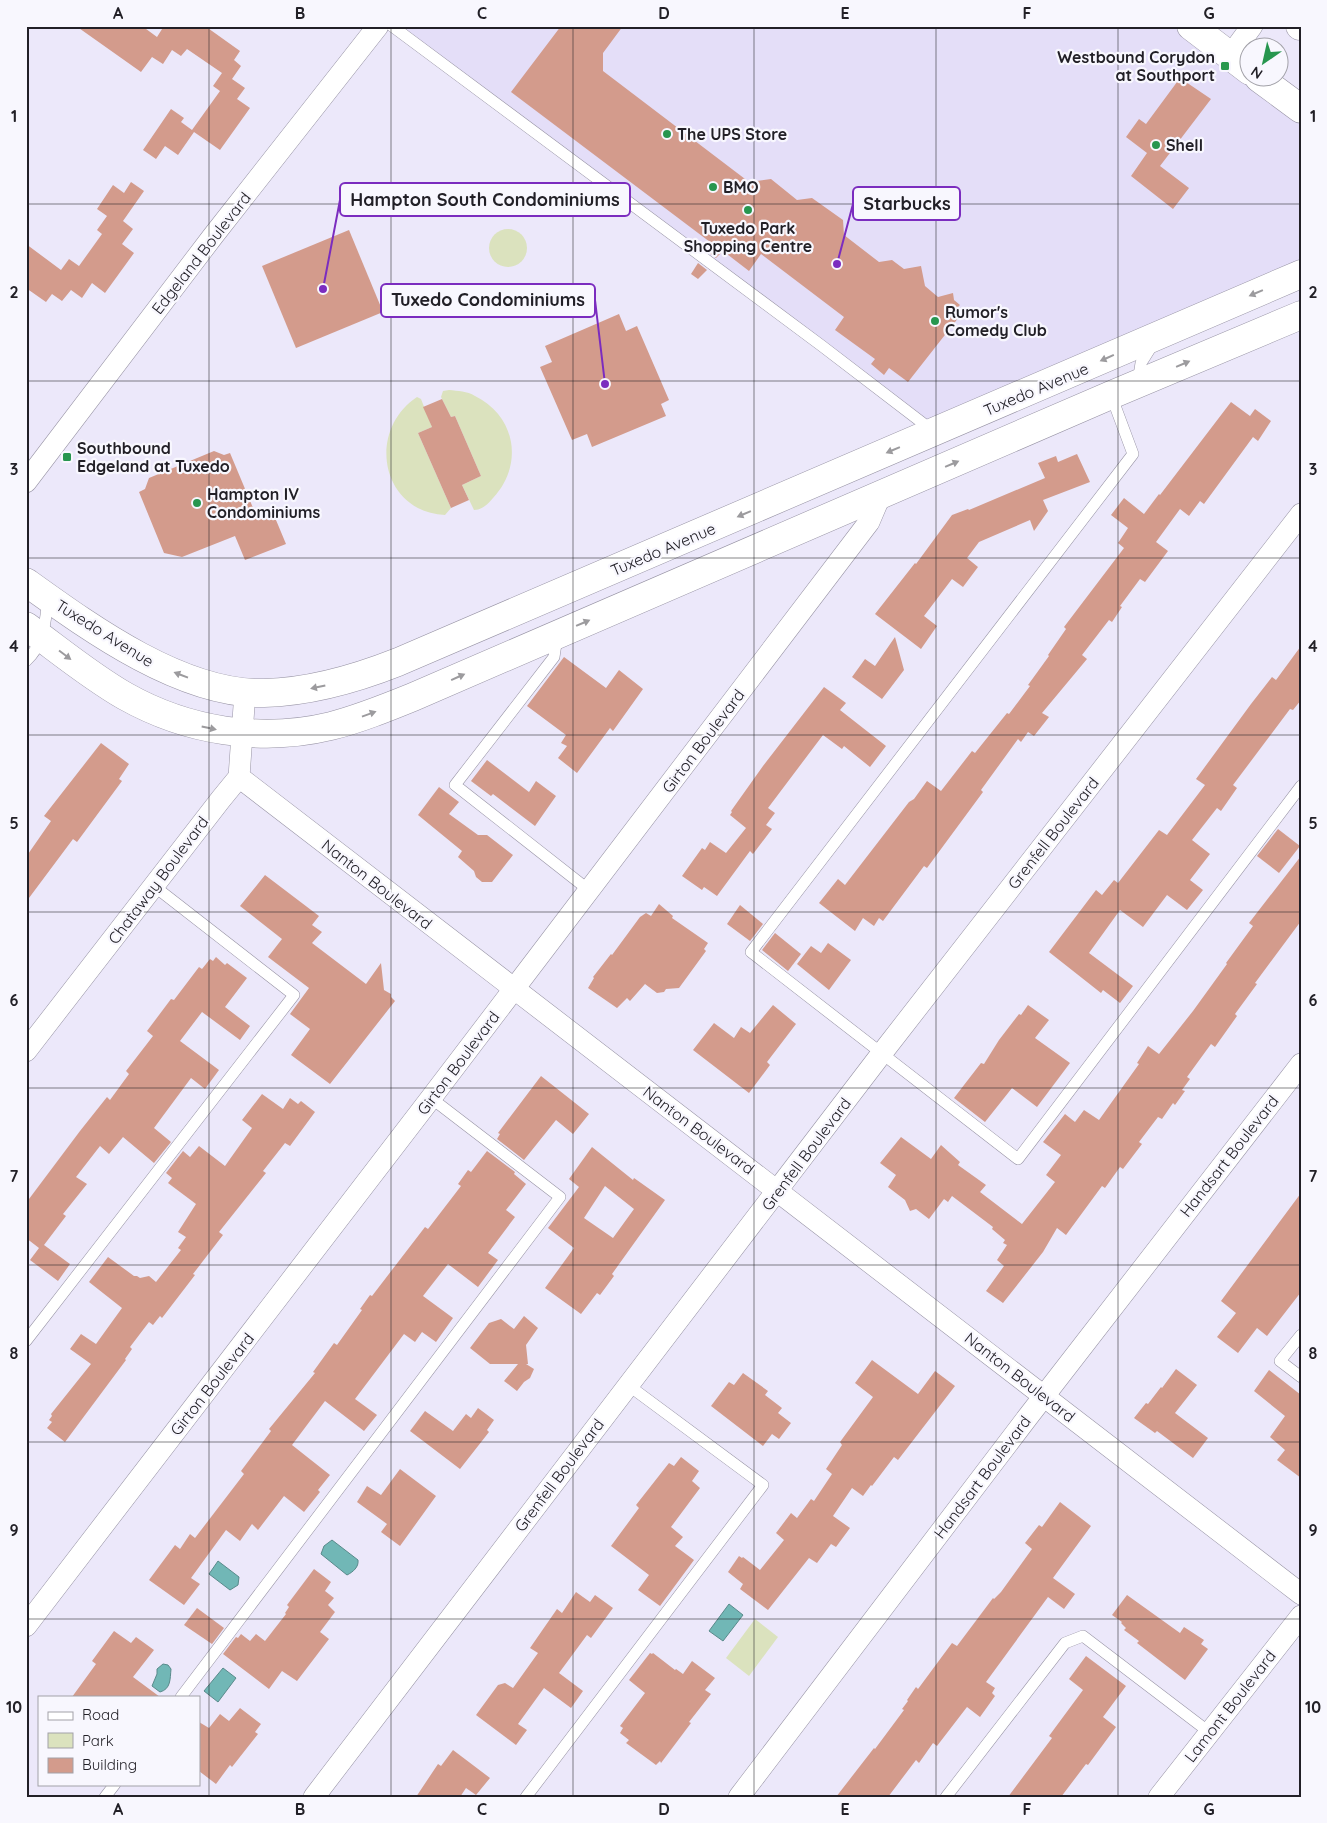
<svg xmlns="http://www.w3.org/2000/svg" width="1327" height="1823" font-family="Quicksand,sans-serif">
	<rect width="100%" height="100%" fill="#ece8fa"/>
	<path fill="#e4def8" d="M397 26H1173L1301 123V269L934 432Z"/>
	<g fill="#dbe2be">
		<circle cx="508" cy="248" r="19"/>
		<path d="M449 390C458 391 467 391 475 396 516 416 524 465 493 498 488 504 482 510 474 510L462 485 481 476 455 416 451 417 441 397 443 391Z"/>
		<path d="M417 397 421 399 432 427 418 433 451 508 445 515C381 512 366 431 417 397Z"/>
		<path d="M755 1619 778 1637 749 1676 726 1658Z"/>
	</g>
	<g fill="#71b7b6" stroke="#598a8b">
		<path d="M332 1540 358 1560C359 1567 353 1572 347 1575L321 1554 324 1546Z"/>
		<path d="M218 1561 239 1577 238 1585 230 1590 209 1574Z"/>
		<path d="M729 1604 743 1615 723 1641 709 1631Z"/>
		<path d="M163 1664 168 1665 171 1669C170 1679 171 1689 160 1692L152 1686 157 1674V1669Z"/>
		<path d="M223 1668 236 1678 218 1702 204 1691Z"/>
	</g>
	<g fill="#d39b8c" fill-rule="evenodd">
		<path d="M76 26H142L157 37 164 26H205L240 51 234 60 241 66 232 79 245 88 237 99 250 108 220 150 194 132 178 155 165 146 156 159 143 150 171 109 184 118 181 122 192 130 220 91 213 86 222 73 187 49 181 56 172 50 163 64 152 57 141 72Z"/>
		<path d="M561 26H623L603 53V71L749 182 771 179 797 200 812 198 843 220 844 235 879 262 892 260 904 269 921 266 925 286 938 297 953 293 954 300 960 305 953 312 959 317 908 382 889 368 884 375 871 364 875 359 835 330 844 317 761 254 749 271 723 251 716 258 705 250 710 242 511 92Z"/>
		<path d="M1180 78 1211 99 1160 166 1189 188 1173 209 1131 176 1147 153 1126 137 1139 119 1146 124Z"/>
		<path d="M131 182 144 191 123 221 133 229 122 244 134 253 105 293 92 283 82 298 71 290 62 301 52 294 46 302 26 288V244L61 270 69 259 79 266 102 234 97 230 107 216 97 209 113 185 124 193Z"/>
		<path d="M349 230 383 312 296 348 262 266Z"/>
		<path d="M698 263 707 270 698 279 691 274Z"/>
		<path d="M619 314 626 331 637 326 669 400 661 404 666 416 592 447 587 434 572 440 540 367 552 362 545 346Z"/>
		<path d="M442 399 451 417 455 416 481 476 462 485 469 500 451 508 418 433 432 427 423 407Z"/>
		<path d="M1231 402 1250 416 1255 409 1271 421 1258 441 1253 437 1204 504 1200 501 1189 516 1180 509 1156 542 1168 551 1145 582 1140 579 1120 606 1122 607 1112 622 1109 620 1082 655 1087 659 1042 713 1049 717 1034 736 1028 732 1021 742 1018 739 981 790 983 792 927 868 924 866 883 921 879 918 874 926 863 918 855 931 819 903 838 879 845 885 909 802 914 799 927 781 941 791 972 751 975 753 1007 713 1009 714 1030 686 1028 685 1049 656 1048 655 1066 629 1064 627 1124 548 1118 543 1128 528 1111 515 1124 498 1144 514 1159 494 1160 495Z"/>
		<path d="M214 451 224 455 230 453 256 515 276 520 286 544 245 560 235 536 182 557 164 553 139 492 145 489 149 478Z"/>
		<path d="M1077 454 1090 482 1043 500 1048 511 1034 531 1030 520 979 542 967 558 978 567 963 587 952 579 924 616 937 626 921 649 875 614 915 563 916 564 952 515 968 509 969 510 1045 478 1038 463 1056 456 1058 462Z"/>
		<path d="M895 637 904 670 882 699 852 677 865 659 875 666Z"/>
		<path d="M1301 646V700L1293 710 1290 709 1233 785 1237 788 1221 811 1217 808 1192 840 1210 854 1190 880 1203 890 1187 910 1167 895 1143 927 1120 910 1089 953 1133 986 1120 1003 1103 990 1101 993 1049 952 1096 890 1102 895 1114 880 1118 883 1159 830 1167 835 1205 785 1196 779 1251 704 1272 677 1276 680Z"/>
		<path d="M564 657 606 688 619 670 643 689 613 731 610 728 577 773 558 758 567 746 561 743 566 735 527 706Z"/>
		<path d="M824 687 846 703 840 710 886 746 870 767 844 746 842 749 823 735 768 808 775 813 766 825 772 829 753 854 750 851 717 896 704 887 702 890 682 876 702 848 705 850 710 842 726 853 746 828 730 815 732 812 731 811 763 766Z"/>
		<path d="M101 743 129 764 119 779 122 781 77 842 73 839 26 902V857L51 821 44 816Z"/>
		<path d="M487 760 529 792 536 781 556 796 535 826 493 794 491 796 471 781Z"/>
		<path d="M439 787 459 802 449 814 478 835H487L513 855 492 882H482L476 877 474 871 458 857 462 851 418 815Z"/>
		<path d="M1278 829 1300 846 1279 873 1257 856Z"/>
		<path d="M1301 856V921L1255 983 1257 984 1235 1014 1237 1016 1215 1047 1211 1044 1187 1077 1190 1079 1182 1090 1185 1091 1175 1105 1173 1103 1162 1119 1158 1117 1139 1142 1142 1144 1123 1169 1120 1167 1105 1188 1102 1186 1066 1235 1057 1228 1043 1252 1003 1303 986 1291 1004 1266 997 1260 1007 1245 1003 1243 1005 1240 992 1229 993 1227 952 1196 948 1202 944 1199 929 1219 916 1209 910 1211 905 1200 888 1187 896 1175 880 1163 901 1137 931 1159 941 1145 960 1162 958 1165 986 1185 980 1192 1022 1224 1055 1182 1046 1175 1061 1155 1043 1142 1065 1114 1075 1122 1084 1110 1099 1120 1139 1064 1137 1063 1148 1046 1159 1054 1193 1011 1227 964 1226 963 1253 926 1249 923Z"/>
		<path d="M265 875 319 916 312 925 322 932 312 943 366 984 381 963 384 990 391 994V997L395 1001 330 1084 291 1055 310 1029 290 1014 309 988 268 957 282 939 240 906Z"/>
		<path d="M659 904 673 916 672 918 708 943 704 949 706 951 679 988 666 989 664 992 657 993 645 984 630 1001 627 998 617 1008 588 988 594 978 593 977 611 954 612 955 640 917 646 913 651 916Z"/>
		<path d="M740 905 763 924 750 941 727 924Z"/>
		<path d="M775 933 801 954 788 971 762 950Z"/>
		<path d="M828 943 851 960 829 990 797 964 811 946 821 953Z"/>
		<path d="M216 957 225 965 227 963 247 978 225 1007 250 1026 240 1040 202 1012 180 1041 219 1070 205 1089 191 1078 154 1128 171 1142 154 1163 123 1137 109 1154 100 1146 76 1177 87 1184 63 1214 66 1216 44 1245 70 1264 58 1281 30 1260 39 1248 26 1238V1203L80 1131 107 1097 110 1100 129 1074 126 1071 153 1036 147 1031 171 999 174 1000 199 967 202 969 210 959 213 961Z"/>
		<path d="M773 1005 796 1024 767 1062 770 1065 749 1093 693 1050 714 1023 734 1038 741 1027 750 1033Z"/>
		<path d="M1028 1005 1049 1020 1035 1038 1070 1063 1037 1107 1012 1088 985 1122 954 1098 981 1063 984 1064 999 1040 1019 1014 1021 1015Z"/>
		<path d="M541 1076 589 1114 573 1134 556 1120 524 1160 497 1139 500 1134 498 1133Z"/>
		<path d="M262 1094 283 1109 290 1098 298 1104 301 1101 315 1112 290 1146 285 1143 263 1171 266 1173 219 1232 223 1235 193 1274 195 1275 162 1318 160 1316 153 1325 149 1322 130 1347 132 1349 125 1359 126 1360 65 1442 47 1428 52 1422 49 1420 52 1416 51 1414 91 1364 70 1349 81 1334 96 1344 122 1308 89 1282 108 1257 134 1276H137L140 1278 149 1276 156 1282 181 1250 178 1248 186 1237 178 1232 196 1204 168 1183 172 1178 166 1173 183 1151 190 1157 199 1146 225 1166 252 1128 242 1120Z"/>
		<path d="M592 1147 633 1180 634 1178 665 1200 612 1274 614 1276 600 1295 597 1293 581 1314 545 1288 574 1248 548 1228 579 1187 569 1179ZM605 1186 634 1209 613 1238 584 1218Z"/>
		<path d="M487 1151 515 1172 514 1174 526 1184 506 1210 515 1217 488 1253 498 1260 478 1287 448 1264 423 1296 453 1318 436 1342 422 1332 415 1342 404 1334 355 1399 377 1415 364 1431 325 1401 292 1445 330 1475 318 1490 320 1492 304 1512 284 1496 258 1530 252 1524 240 1541 226 1530 191 1578 200 1584 184 1605 149 1580 175 1545 180 1549 190 1534 195 1538 244 1474 241 1471 271 1431 269 1429 315 1373 313 1372 334 1343 337 1345 362 1310 360 1309 370 1295 372 1296 425 1227 428 1229 461 1186 458 1184 468 1170 471 1172Z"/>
		<path d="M1301 1193V1292L1267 1336 1257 1328 1238 1353 1217 1337 1236 1313 1221 1301Z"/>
		<path d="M524 1316 538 1328 526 1345 528 1364H526L534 1369 530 1378 524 1382 517 1391 504 1381 518 1364H490L470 1348 489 1323 501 1319 514 1329Z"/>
		<path d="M872 1360 918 1394 935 1371 955 1386 898 1460 894 1457 872 1486 871 1485 863 1496 852 1488 833 1516 850 1528 836 1547 831 1544 817 1563 809 1558 768 1610 740 1589 743 1584 728 1572 739 1556 742 1558 743 1557 760 1570 784 1540 776 1533 791 1513 797 1518 811 1499 814 1501 832 1474 826 1469 842 1445 840 1442 873 1397 855 1383Z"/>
		<path d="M1176 1369 1197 1385 1175 1413 1208 1438 1193 1458 1157 1431 1155 1433 1134 1418 1146 1403 1148 1404 1161 1387 1162 1388Z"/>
		<path d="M1269 1370 1301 1395V1478L1277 1460 1285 1450 1270 1437 1285 1416 1254 1391Z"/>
		<path d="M743 1373 768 1391 765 1395 782 1408 778 1413 791 1423 779 1439 772 1434 763 1446 711 1406 729 1382 734 1385Z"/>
		<path d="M478 1408 494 1420 487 1430 489 1432 460 1469 410 1431 425 1411 453 1431 466 1414 471 1418Z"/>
		<path d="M681 1457 699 1471 692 1481 700 1488 671 1527 683 1537 675 1546 694 1560 660 1606 638 1590 649 1575 611 1546 639 1508 636 1505 669 1463 674 1466Z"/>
		<path d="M400 1469 436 1496 400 1546 381 1532 387 1524 357 1502 367 1486 381 1495Z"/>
		<path d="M1060 1502 1091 1526 1053 1578 1075 1594 1064 1609 1048 1597 986 1682 995 1688 992 1693 995 1696 980 1717 967 1707 937 1746 933 1743 919 1763 916 1760 888 1797H836L874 1748 875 1749 904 1710 902 1709 908 1701 907 1700 916 1687 918 1689 952 1643 957 1646 993 1598 994 1599 1001 1592 1032 1549 1025 1543 1039 1525 1042 1527Z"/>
		<path d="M314 1569 331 1582 325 1591 334 1598 328 1605 335 1612 320 1632 329 1639 297 1681 282 1671 269 1689 223 1654 236 1637 238 1638 241 1634 250 1641 256 1634 265 1641 286 1614 285 1613 289 1607 287 1605Z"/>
		<path d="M576 1592 590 1602 595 1595 613 1608 591 1638 587 1635 559 1673 583 1691 571 1708 544 1688 518 1724 527 1730 516 1745 476 1715 498 1685 505 1683 513 1688 538 1653 530 1648 557 1609 562 1613Z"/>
		<path d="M1127 1595 1180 1633 1184 1627 1204 1640 1201 1644 1208 1649 1185 1680 1137 1643 1139 1641 1124 1630 1126 1628 1121 1623 1122 1622 1112 1615Z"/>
		<path d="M197 1608 224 1628 212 1644 184 1625Z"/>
		<path d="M114 1631 131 1643 136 1637 154 1650 133 1677 160 1697H72L96 1664 92 1661Z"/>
		<path d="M650 1653 652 1654 653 1653 675 1670 676 1669 683 1674 692 1661 715 1678 705 1690 711 1694 689 1722 691 1723 661 1763 660 1761 656 1765 626 1743 629 1740 620 1733 623 1728 620 1726 645 1693 629 1680Z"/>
		<path d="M1086 1656 1126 1686 1103 1717 1116 1727 1088 1765 1086 1764 1061 1797H1008L1052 1738 1049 1736 1083 1690 1069 1679Z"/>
		<path d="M240 1708 261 1724 255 1732 258 1734 232 1767 230 1765 216 1784 199 1771V1722L209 1728 220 1714 229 1721Z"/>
		<path d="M453 1750 490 1778 476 1795 466 1788 460 1797H416L438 1764 441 1766Z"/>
	</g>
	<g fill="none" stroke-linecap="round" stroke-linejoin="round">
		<g stroke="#9793a4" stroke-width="12">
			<g id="lane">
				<path d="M392 26 822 346 933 431"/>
				<path d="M1138 382 1141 363 1153 344"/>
				<path d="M1111 395 1133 454 751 952 1018 1159 1301 786"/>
				<path d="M557 637 554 657 455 785 590 891"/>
				<path d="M26 661C45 643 45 623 48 598"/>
				<path d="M1301 1335 1280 1361 1301 1377"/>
				<path d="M26 1341 294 995 154 886"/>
				<path d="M181 1697 560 1197 431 1098"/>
				<path d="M105 1797 115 1784"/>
				<path d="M526 1797 763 1485 628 1385"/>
				<path d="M946 1797 1065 1643 1083 1636 1209 1732"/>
			</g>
		</g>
		<g stroke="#9793a4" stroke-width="22">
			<g id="street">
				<path d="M1230 56 1252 26"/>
				<path d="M26 482 213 236 378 26"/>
				<path d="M239 777 1301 1594"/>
				<path d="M26 1051 221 799 239 777 245 692"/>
				<path d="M26 1626 431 1098 869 522 881 494"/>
				<path d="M314 1797 882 1053 1301 514"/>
				<path d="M739 1797 1027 1418 1301 1064"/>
				<path d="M1159 1797 1301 1616"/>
			</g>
		</g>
		<g stroke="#9793a4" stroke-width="29">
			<g id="secondary">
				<path d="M1191 26 1250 71"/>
				<path d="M1300 26H1301"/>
				<path d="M1259 78 1301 109"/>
				<path d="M26 582C90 628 182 695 264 693 311 692 355 679 398 662L1301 274"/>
				<path d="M26 626C59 650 90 676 125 696 187 731 261 743 331 726 359 719 386 708 413 697L1111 395 1301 315"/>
			</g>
		</g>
		<use href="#lane" stroke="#fff" stroke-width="11"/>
		<use href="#street" stroke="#fff" stroke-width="21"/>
		<use href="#secondary" stroke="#fff" stroke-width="28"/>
	</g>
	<defs><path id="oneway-solid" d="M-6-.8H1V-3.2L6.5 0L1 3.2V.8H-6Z" transform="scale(1.25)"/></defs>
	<g fill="#9c9b9e">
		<use href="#oneway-solid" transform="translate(1256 293) rotate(157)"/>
		<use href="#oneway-solid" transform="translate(1107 358) rotate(156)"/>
		<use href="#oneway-solid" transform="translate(1183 364) rotate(-23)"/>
		<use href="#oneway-solid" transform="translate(893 450) rotate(157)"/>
		<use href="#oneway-solid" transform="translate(952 464) rotate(-23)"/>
		<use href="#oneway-solid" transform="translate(744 514) rotate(157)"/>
		<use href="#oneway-solid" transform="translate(583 623) rotate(-23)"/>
		<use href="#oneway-solid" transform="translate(65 655) rotate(37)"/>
		<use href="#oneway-solid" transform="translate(181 675) rotate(-159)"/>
		<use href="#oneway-solid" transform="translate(458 677) rotate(-24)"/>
		<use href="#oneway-solid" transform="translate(318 687) rotate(168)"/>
		<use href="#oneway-solid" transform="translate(369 714) rotate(-20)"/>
		<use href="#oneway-solid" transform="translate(209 728) rotate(12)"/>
	</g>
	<path fill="none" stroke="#222027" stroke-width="1" stroke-opacity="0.55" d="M209 26V1797M391 26V1797M573 26V1797M754 26V1797M936 26V1797M1118 26V1797M26 204H1301M26 381H1301M26 558H1301M26 735H1301M26 912H1301M26 1088H1301M26 1265H1301M26 1442H1301M26 1619H1301"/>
	<g fill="#27964f" stroke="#f8f7fe" stroke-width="2">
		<rect x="1220" y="61" width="10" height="10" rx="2.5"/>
		<circle cx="667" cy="134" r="5"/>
		<circle cx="1156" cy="145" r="5"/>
		<circle cx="713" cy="187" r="5"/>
		<circle cx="748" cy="210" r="5"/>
		<circle cx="935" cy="321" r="5"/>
		<rect x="62" y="452" width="10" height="10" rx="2.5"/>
		<circle cx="197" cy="503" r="5"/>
	</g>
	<g text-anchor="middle" stroke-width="4.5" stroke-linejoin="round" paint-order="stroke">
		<g font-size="16" font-weight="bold" fill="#222027" stroke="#f8f7fe" text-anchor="start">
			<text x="1215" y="63" text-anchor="end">Westbound Corydon<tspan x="1215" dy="18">at Southport</tspan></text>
			<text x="677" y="140">The UPS Store</text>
			<text x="1166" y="151">Shell</text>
			<text x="723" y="193">BMO</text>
			<text x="748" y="234" text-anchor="middle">Tuxedo Park<tspan x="748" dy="18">Shopping Centre</tspan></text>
			<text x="945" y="318">Rumor's<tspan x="945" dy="18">Comedy Club</tspan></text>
			<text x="77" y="454">Southbound<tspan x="77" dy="18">Edgeland at Tuxedo</tspan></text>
			<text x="207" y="500">Hampton IV<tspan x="207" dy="18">Condominiums</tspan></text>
		</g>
		<g font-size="16" fill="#222027" stroke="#f8f7fe">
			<text transform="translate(201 253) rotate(-52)" y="6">Edgeland Boulevard</text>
			<text transform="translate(1036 389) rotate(-23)" y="6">Tuxedo Avenue</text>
			<text transform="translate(663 549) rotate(-23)" y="6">Tuxedo Avenue</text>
			<text transform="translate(105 633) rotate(32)" y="6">Tuxedo Avenue</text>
			<text transform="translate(703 741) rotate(-53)" y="6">Girton Boulevard</text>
			<text transform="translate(1053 833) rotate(-52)" y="6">Grenfell Boulevard</text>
			<text transform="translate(158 880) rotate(-53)" y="6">Chataway Boulevard</text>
			<text transform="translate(377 884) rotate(38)" y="6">Nanton Boulevard</text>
			<text transform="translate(458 1063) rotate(-53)" y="6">Girton Boulevard</text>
			<text transform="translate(699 1130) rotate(37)" y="6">Nanton Boulevard</text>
			<text transform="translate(806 1154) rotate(-53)" y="6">Grenfell Boulevard</text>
			<text transform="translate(1229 1156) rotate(-52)" y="6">Handsart Boulevard</text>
			<text transform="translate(1020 1377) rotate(38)" y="6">Nanton Boulevard</text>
			<text transform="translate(212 1384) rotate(-52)" y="6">Girton Boulevard</text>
			<text transform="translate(559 1475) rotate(-53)" y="6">Grenfell Boulevard</text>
			<text transform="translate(982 1477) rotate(-53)" y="6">Handsart Boulevard</text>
			<text transform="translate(1230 1706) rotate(-52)" y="6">Lamont Boulevard</text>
		</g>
	</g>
	<path fill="none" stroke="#7b2cbf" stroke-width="2" d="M323 289L340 200M837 264L853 204M605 384L595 300"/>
	<g fill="#7b2cbf" stroke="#f8f7fe" stroke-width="2">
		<circle cx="323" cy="289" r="5"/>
		<circle cx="837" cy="264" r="5"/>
		<circle cx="605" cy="384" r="5"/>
	</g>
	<g fill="#f8f7fe" stroke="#7b2cbf" stroke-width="2">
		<rect x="340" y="183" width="290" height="33" rx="5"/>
		<rect x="853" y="187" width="107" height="33" rx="5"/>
		<rect x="381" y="284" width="214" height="33" rx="5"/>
	</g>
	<g font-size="18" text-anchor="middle" font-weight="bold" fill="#222027">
		<text x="485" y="206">Hampton South Condominiums</text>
		<text x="907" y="210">Starbucks</text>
		<text x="488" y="306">Tuxedo Condominiums</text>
	</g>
	<rect width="1327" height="1823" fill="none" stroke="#f8f7fe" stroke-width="55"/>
	<rect x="38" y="1696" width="162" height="90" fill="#f8f7fe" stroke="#a2a1a8"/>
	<rect x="48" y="1712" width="25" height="8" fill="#ffffff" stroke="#a2a1a8"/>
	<text x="82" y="1720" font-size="15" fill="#222027">Road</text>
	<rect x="48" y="1733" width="25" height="15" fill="#dbe2be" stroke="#a2a1a8"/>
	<text x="82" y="1746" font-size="15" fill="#222027">Park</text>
	<rect x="48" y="1758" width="25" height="15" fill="#d39b8c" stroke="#a2a1a8"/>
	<text x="82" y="1770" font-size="15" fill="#222027">Building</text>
	<g transform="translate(1264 62) rotate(214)"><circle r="24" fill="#f8f7fe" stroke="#a2a1a8"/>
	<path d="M0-4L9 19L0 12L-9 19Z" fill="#27964f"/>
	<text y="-8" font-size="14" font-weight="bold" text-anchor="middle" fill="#222027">N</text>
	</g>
	<rect x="28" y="28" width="1272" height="1768" fill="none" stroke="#222027" stroke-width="2"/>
	<g font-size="16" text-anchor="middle" font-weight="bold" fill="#222027">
		<text x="118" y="19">A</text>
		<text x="300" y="19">B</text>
		<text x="482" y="19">C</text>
		<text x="664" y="19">D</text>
		<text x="845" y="19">E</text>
		<text x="1027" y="19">F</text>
		<text x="1209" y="19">G</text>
		<text x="14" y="122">1</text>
		<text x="1313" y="122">1</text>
		<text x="14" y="298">2</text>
		<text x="1313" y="298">2</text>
		<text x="14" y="475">3</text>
		<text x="1313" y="475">3</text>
		<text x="14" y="652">4</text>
		<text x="1313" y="652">4</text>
		<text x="14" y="829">5</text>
		<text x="1313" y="829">5</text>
		<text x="14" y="1006">6</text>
		<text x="1313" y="1006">6</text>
		<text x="14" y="1182">7</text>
		<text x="1313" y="1182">7</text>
		<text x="14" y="1359">8</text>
		<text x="1313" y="1359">8</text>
		<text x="14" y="1536">9</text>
		<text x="1313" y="1536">9</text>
		<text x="14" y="1713">10</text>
		<text x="1313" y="1713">10</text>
		<text x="118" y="1815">A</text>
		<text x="300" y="1815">B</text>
		<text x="482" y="1815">C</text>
		<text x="664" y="1815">D</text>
		<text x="845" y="1815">E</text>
		<text x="1027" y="1815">F</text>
		<text x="1209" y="1815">G</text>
	</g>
</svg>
